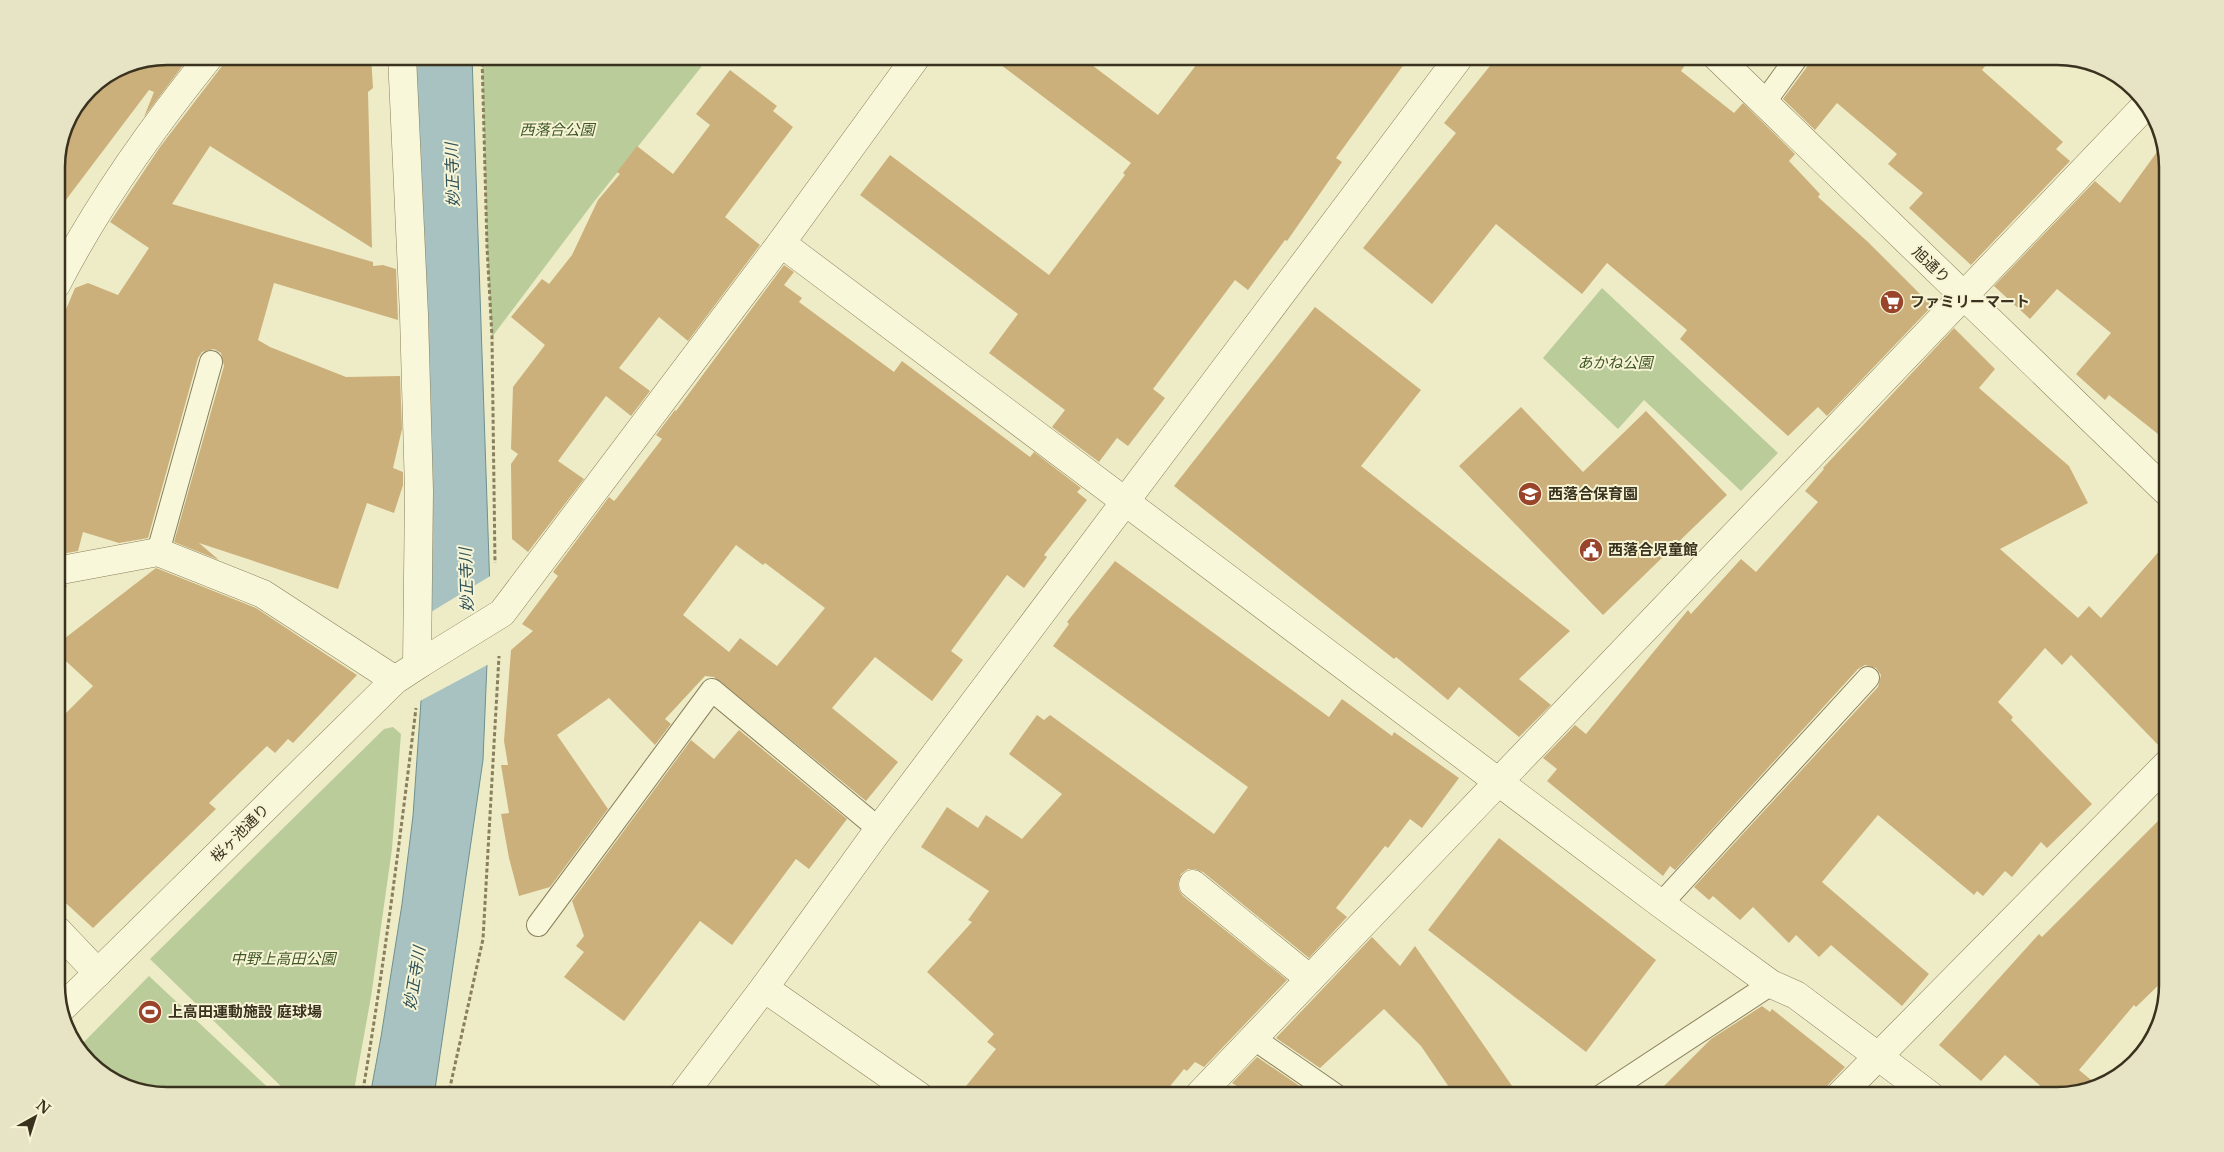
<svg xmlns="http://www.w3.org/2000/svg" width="2224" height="1152" font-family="'Libre Baskerville','Noto Sans JP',serif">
	<rect width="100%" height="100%" fill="#eeecc6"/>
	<g fill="#bacc9a">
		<path d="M482 56H710L593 203 492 337 487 247Z"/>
		<path d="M1602 288 1778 453 1741 491 1644 400 1618 429 1543 358Z"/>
		<path d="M393 727 401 734 392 849 371 997 353 1096H291L150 959 384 729Z"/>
		<path d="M149 976 277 1096H167L118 1084 77 1049Z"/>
	</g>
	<path fill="#a7c2c0" stroke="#6e9090" d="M411 56H472L490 591 483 760 434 1096H370L381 1037 402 904 413 816 421 701Z"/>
	<path fill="#eeecc6" d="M492 575 491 663 418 702 421 618Z"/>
	<g fill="#ccb07c" fill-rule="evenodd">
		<path d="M167 56H190L144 117 154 92 149 90 56 213V160L65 124 89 89 125 65Z"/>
		<path d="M225 56H371L373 88 368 92 372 248 210 146 172 204 373 262V266L383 265 396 269 398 320 274 283 258 340 270 347 346 377 400 376 402 429 393 468 403 472V485L394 513 367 503 338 589 199 543 219 560 174 542 224 366 221 353 214 349 202 352 198 358 148 538 119 543 83 532 78 551 56 555V430L65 402 56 399V333L75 288 88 283 118 295 149 248 110 222 160 147 222 66Z"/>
		<path d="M989 56H1080L1158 115 1203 56H1410L1336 158 1342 162 1287 241 1285 240 1248 290 1235 280 1153 389 1165 398 1128 446 1117 438 1099 462 1052 427 1065 410 989 353 1018 314 860 195 890 155 1049 275 1125 175 1123 173 1131 163Z"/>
		<path d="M1498 56H1691L1681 71 1734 113 1743 103 1795 154 1789 161 1820 194 1818 197 1868 242 1932 306 1827 416 1818 407 1788 436 1680 339 1687 330 1607 263 1582 294 1496 224 1432 304 1363 248 1456 133 1444 123Z"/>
		<path d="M1811 56H1993L1982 70 2063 142 2056 149 2070 161 1971 265 1909 208 1923 193 1888 164 1897 154 1837 103 1815 130 1783 99 1809 64Z"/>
		<path d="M730 70 777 106 773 111 793 127 725 217 760 245 688 341 659 317 619 368 650 391 631 416 606 396 558 461 584 479 528 552 512 539 511 464 518 454 511 449 513 387 545 345 511 317 542 279 549 284 572 255 598 200 620 174 617 172 637 146 673 174 710 125 696 114Z"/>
		<path d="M2162 145 2168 160V442L2109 395 2105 400 2076 374 2111 333 2057 289 2030 319 1994 286 2095 181 2120 203Z"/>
		<path d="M784 265 794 272 784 285 802 298 799 302 894 372 902 361 1030 457 1034 452 1081 488 1077 492 1087 500 1044 555 1047 557 1024 588 1007 575 951 651 963 660 932 701 875 657 832 708 898 762 866 801 714 677 705 676 665 719 671 724 655 745 609 698 557 735 608 809 550 887 519 896 509 858 501 814 509 813 501 765H508L504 741 511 650 533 631 522 624 558 576 553 572 609 497 614 501 616 499 662 439 656 435 675 410 676 411ZM736 545 763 565 765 563 825 608 777 666 740 638 729 652 683 615Z"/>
		<path d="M1315 307 1421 390 1361 466 1570 631 1519 679 1551 705 1519 737 1459 687 1448 700 1396 657 1394 659 1174 486Z"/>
		<path d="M1954 328 1995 369 1979 388 2069 466 2088 503 2000 549 2078 618 2089 606 2101 618 2168 541V748L2162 749 2071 655 2062 665 2045 648 1998 702 2013 717 2011 720 2092 804 2047 848 2041 842 2012 877 2005 871 1983 896 1977 891 1974 895 1878 815 1822 882 1929 974 1902 1006 1831 945 1819 957 1796 935 1789 943 1753 907 1740 920 1713 896 1709 900 1694 887 1878 687 1881 675 1876 668 1865 665 1858 669 1675 870 1670 866 1663 876 1547 781 1557 769 1543 758 1575 725 1586 734 1688 610 1691 614 1741 559 1756 572 1818 502 1805 491 1824 469 1823 468Z"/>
		<path d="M1521 407 1583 472 1646 411 1727 495 1603 615 1459 466Z"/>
		<path d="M1115 561 1329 717 1342 699 1392 736 1394 732 1459 778 1422 828 1410 819 1388 848 1385 846 1336 908 1347 917 1309 958 1203 872 1195 869H1188L1181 874 1178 882 1179 890 1183 896 1287 980 1204 1067 1195 1062 1187 1071 1184 1069 1162 1096H958L996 1049 987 1042 994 1034 927 972 972 922 968 920 989 891 921 847 947 807 978 828 986 815 1022 839 1062 794 1009 754 1037 715 1044 720 1050 715 1214 834 1248 787 1053 646 1069 624 1067 622Z"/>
		<path d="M156 568 256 608 357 675 293 743 288 739 275 753 267 746 209 803 216 809 93 928 57 895 56 723 93 686 56 652V645Z"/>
		<path d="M67 585 63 596 56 595V586Z"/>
		<path d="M739 730 847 819 809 869 796 859 732 945 700 921 624 1021 564 977 584 952 576 946 584 936 572 901 691 740 714 759Z"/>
		<path d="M2168 811V976L2136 1007 2134 1005 2079 1070 2096 1084 2052 1096 2005 1055 1981 1081 1939 1045 2039 934 2042 937Z"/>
		<path d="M1499 838 1656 960 1586 1052 1428 930Z"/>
		<path d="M1372 937 1400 966 1415 946 1519 1096H1455L1421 1046 1384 1009 1320 1068 1276 1038Z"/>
		<path d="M1762 1006 1770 1012 1772 1009 1845 1067 1828 1085 1824 1096H1654L1711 1039Z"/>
		<path d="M1257 1057 1304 1089 1301 1096H1254L1232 1083Z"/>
		<path d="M1870 1087 1880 1096H1861Z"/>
	</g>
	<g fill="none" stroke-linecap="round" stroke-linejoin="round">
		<g stroke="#897f5c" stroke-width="24">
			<g id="service">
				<path d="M1764 103 1798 56"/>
				<path d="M158 552 211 362"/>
				<path d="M1661 904 1868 678"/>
				<path d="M538 925 712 690 879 829"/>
				<path d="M1253 1038 1337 1096"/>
				<path d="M1601 1096 1771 984"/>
			</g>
		</g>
		<g stroke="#897f5c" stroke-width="29">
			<g id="minor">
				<path d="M402 56 414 315 419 491 417 665"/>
				<path d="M781 243 1661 904 1771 984 1796 995 1931 1096"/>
				<path d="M56 285C96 207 155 124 210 56"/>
				<path d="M56 571 158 552 263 594 395 680"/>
				<path d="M421 663 502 613 781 243 917 56"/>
				<path d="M1193 884 1310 979"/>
				<path d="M57 930 98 973"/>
				<path d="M764 988 919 1096"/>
				<path d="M1198 1096 2147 104"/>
				<path d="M1839 1096 2168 763"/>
			</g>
		</g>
		<g stroke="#897f5c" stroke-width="29">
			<g id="tertiary">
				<path d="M1716 56 2168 493"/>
				<path d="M62 1008 395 680 421 663"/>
				<path d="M682 1096 764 988 879 829 1460 56"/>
			</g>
		</g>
		<g stroke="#897f5c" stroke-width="3" stroke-dasharray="4 2.5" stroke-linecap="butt">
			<path d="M482 56 487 247 492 337 495 563"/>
			<path d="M362 1096C384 967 400 838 416 708"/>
			<path d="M448 1096 483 939 499 656"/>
		</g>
		<use href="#service" stroke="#f9f7d9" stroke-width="22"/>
		<use href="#minor" stroke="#f9f7d9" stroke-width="28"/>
		<use href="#tertiary" stroke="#f9f7d9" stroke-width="28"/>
	</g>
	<defs>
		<g id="supermarket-disc" transform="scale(1.25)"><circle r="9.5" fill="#98452c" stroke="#f6f4d5"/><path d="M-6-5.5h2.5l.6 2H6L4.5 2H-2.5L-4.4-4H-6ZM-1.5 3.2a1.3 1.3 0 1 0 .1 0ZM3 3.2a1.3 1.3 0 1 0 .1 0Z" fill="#fff"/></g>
		<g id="school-disc" transform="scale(1.25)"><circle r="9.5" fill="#98452c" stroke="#f6f4d5"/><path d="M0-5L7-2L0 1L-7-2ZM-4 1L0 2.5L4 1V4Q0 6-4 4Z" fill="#fff"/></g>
		<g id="civic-disc" transform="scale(1.25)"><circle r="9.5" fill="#98452c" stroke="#f6f4d5"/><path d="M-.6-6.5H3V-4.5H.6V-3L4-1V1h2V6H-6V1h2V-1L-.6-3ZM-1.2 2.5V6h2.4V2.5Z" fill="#fff"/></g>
		<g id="stadium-disc" transform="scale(1.25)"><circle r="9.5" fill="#98452c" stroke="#f6f4d5"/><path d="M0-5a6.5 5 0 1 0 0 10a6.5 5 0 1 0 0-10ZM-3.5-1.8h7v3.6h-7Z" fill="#fff"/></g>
	</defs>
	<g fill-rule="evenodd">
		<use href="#supermarket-disc" x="1892" y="302"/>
		<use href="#school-disc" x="1530" y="494"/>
		<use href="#civic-disc" x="1591" y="550"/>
		<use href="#stadium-disc" x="150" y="1012"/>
	</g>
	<g text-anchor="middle" stroke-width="4" stroke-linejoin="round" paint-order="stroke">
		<g font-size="15" font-style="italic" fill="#3f5626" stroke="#f6f4d5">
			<text x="557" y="135">西落合公園</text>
			<text x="1615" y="368">あかね公園</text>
			<text x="283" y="964">中野上高田公園</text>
		</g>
		<g font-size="15" fill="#3a321f" stroke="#f6f4d5">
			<text transform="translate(1931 265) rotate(44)" y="5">旭通り</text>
			<text transform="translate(240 833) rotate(-45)" y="5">桜ヶ池通り</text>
		</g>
		<g font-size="15" font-weight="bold" fill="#3a321f" stroke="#f6f4d5" text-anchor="start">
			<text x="1910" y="307">ファミリーマート</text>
			<text x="1548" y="499">西落合保育園</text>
			<text x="1608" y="555">西落合児童館</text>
			<text x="168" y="1017">上高田運動施設 庭球場</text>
		</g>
		<g font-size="16" font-style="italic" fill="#2f5259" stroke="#f6f4d5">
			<text transform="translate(452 175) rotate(-92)" y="6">妙正寺川</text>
			<text transform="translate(466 580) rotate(-92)" y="6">妙正寺川</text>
			<text transform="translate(414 978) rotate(-81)" y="6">妙正寺川</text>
		</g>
	</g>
	<path d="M0 0H2224V1152H0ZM167 65H2057A102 102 0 0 1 2159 167V985A102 102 0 0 1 2057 1087H167A102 102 0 0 1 65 985V167A102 102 0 0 1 167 65Z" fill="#e7e4c6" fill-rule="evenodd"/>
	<path fill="none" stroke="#3a321f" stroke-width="2.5" d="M167 65H2057A102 102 0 0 1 2159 167V985A102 102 0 0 1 2057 1087H167A102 102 0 0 1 65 985V167A102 102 0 0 1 167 65Z"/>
	<g transform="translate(35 1117) rotate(39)" stroke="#f6f4d5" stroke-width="4" paint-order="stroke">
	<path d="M0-4L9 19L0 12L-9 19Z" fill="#3a321f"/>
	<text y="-8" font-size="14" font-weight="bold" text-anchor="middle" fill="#3a321f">N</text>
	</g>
</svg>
